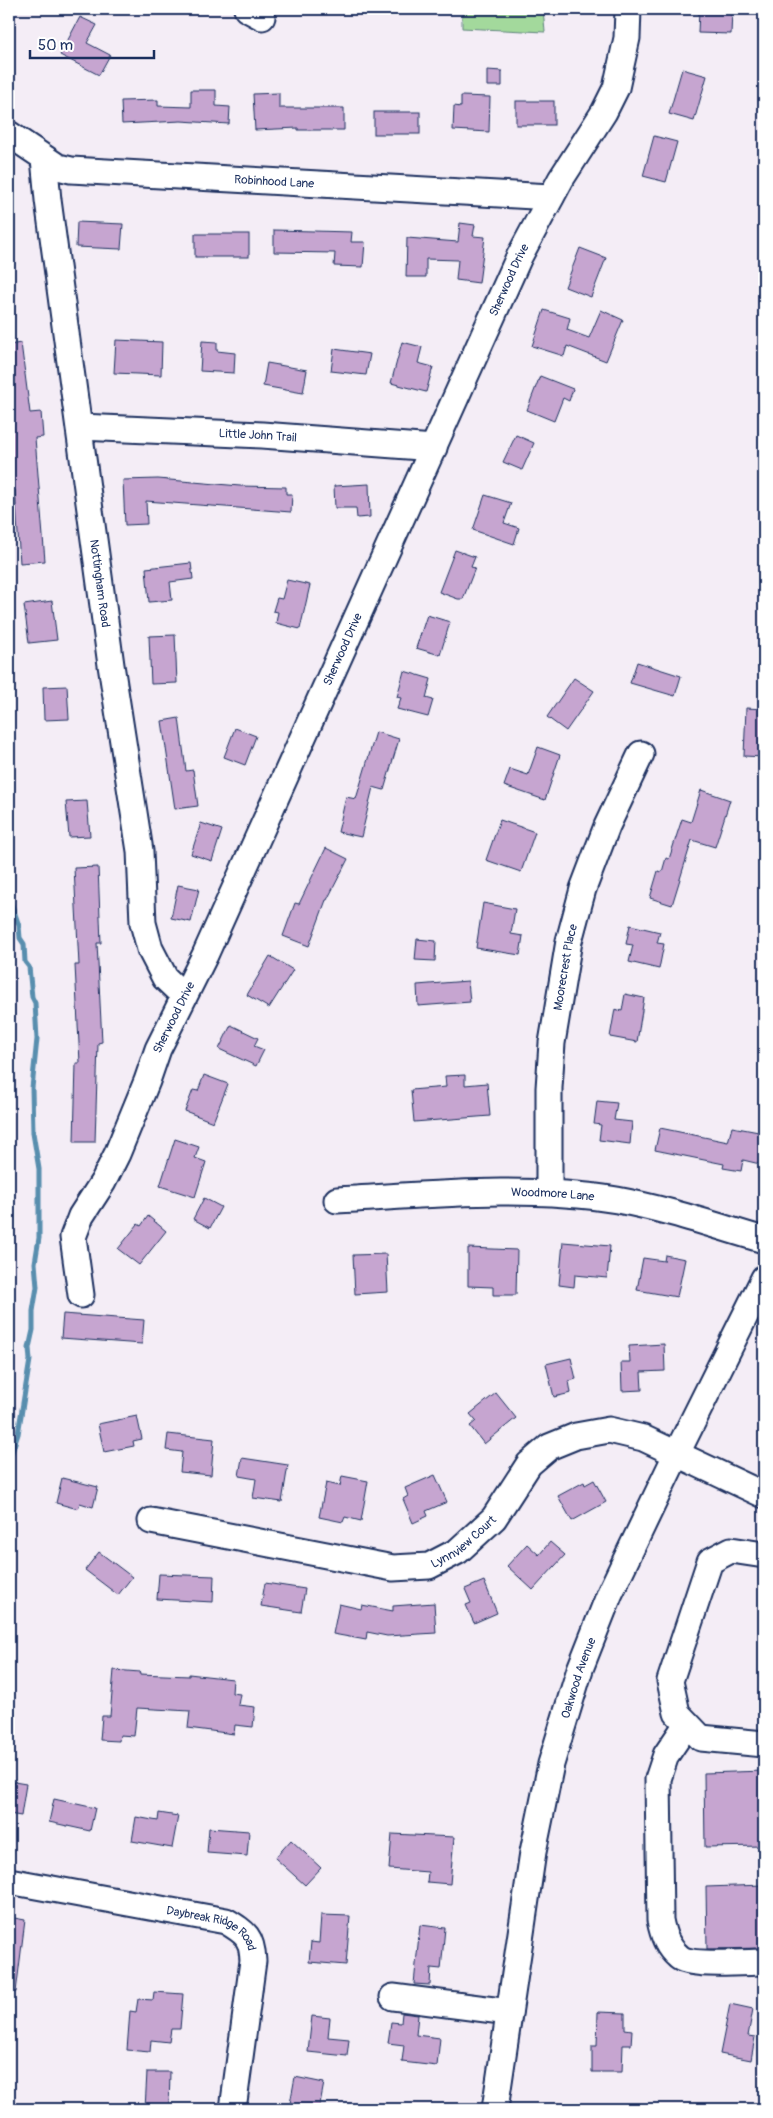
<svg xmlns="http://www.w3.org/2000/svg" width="773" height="2118" font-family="Pangolin,sans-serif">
	<rect width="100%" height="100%" fill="#f4edf6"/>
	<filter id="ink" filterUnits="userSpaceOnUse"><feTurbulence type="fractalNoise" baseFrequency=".02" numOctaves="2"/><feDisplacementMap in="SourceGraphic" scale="10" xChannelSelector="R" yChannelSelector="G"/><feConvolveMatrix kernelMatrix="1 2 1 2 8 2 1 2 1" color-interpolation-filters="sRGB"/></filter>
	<g filter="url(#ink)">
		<path fill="#a3d99c" stroke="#5f847d" d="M419 9H543L545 32 462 28V12Z"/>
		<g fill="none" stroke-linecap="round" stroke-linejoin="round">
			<path stroke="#598eae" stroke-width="5" d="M9 896 19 926 20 938 24 944 25 962 29 967 32 997 35 1003 37 1039 32 1088 33 1133 39 1169V1238L35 1263 37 1287 33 1311V1330L29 1348 30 1360 18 1434 9 1461"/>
		</g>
		<g fill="#c6a5d0" stroke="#1b2f5e">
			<path d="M699 10 732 11 731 34 698 33Z"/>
			<path d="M80 17 97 25 87 43 110 55 99 75 60 55Z"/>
			<path d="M682 69 707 76 694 121 669 114Z"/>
			<path d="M487 70 502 71V86H487Z"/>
			<path d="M191 90H216V106L230 107 229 124 181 121 122 124 121 101 158 100V106L191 107Z"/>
			<path d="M279 93V108H344V130H298V128L255 130 253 94Z"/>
			<path d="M461 96 490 97 489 132 453 130 454 106 461 107Z"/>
			<rect x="516" y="101" width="38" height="24"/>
			<rect x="374" y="112" width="46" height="22"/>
			<path d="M654 136 677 142 666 182 643 176Z"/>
			<path d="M77 222 123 224 121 249 76 247Z"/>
			<path d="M460 223 475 225 473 236 485 237 479 283 456 280 458 260 426 259V277H406L407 238 458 242Z"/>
			<path d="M274 230 352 232 351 242H365L363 267 334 266 335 253 274 252Z"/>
			<rect x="195" y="234" width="54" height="23"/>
			<path d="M580 248 606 258 591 297 565 287Z"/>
			<path d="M544 310 570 318 567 330 589 338 601 310 623 320 606 361 567 346 564 356 532 346Z"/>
			<path d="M116 340 162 342 161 375 114 373Z"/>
			<path d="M202 341 217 342V351L235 353 234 373 200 371Z"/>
			<path d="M402 342 422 347 418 363 433 367 426 392 391 383Z"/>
			<path d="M21 343 30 413 41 412 43 437 35 438 45 561 20 563 15 490 9 491V345Z"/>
			<path d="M334 349 370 354 366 375 331 371Z"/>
			<path d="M267 363 307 370 303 393 263 386Z"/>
			<path d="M540 376 573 389 569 401 563 398 554 421 527 410Z"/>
			<path d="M516 435 534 443 522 470 503 462Z"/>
			<path d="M158 479 240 486 286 487V494H292L291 512 146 501 147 524 125 525 123 480Z"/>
			<path d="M369 484 370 517 357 518 356 508H335L334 486Z"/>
			<path d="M485 495 511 503 504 523 519 528 514 544 473 530Z"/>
			<path d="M455 550 475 557 471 567 475 568 463 599H458L439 592Z"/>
			<path d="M191 563 193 579 170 582 172 600 149 602 146 568Z"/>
			<path d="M287 580 310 585 300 629 276 623 278 612 273 611 277 598 282 599Z"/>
			<path d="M52 601 57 640 29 643 24 605Z"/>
			<path d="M427 615 450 622 440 655 416 648Z"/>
			<path d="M175 635 177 683 151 684 149 636Z"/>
			<path d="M637 662 681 676 675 696 630 683Z"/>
			<path d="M404 671 431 679 426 698 433 700 428 717 397 709 401 698 397 697Z"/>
			<path d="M574 678 594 691 566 731 547 717Z"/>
			<path d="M67 686 69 719 44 720 43 687Z"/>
			<path d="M746 708 764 709V757L744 756Z"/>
			<path d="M179 718 186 771 193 770 198 806 175 809 162 721Z"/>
			<path d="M235 728 256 736 245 765 224 757Z"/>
			<path d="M376 732 399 739 384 790 373 787 361 837 338 832 346 797 356 799Z"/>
			<path d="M538 747 560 755 545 800 504 786 510 769 528 775Z"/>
			<path d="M701 790 730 800 715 847 692 840 672 905 650 898 658 871 662 872 666 858 669 859 682 819 691 822Z"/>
			<path d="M87 801 90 836 69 837 66 802Z"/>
			<path d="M500 820 535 832 521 872 486 860Z"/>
			<path d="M201 823 222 830 212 861 191 854Z"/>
			<path d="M326 848 348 859 327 900H326L309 946 283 936 295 903 299 904Z"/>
			<path d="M98 867 101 943H97L102 1042 98 1043 95 1142H74L76 1063H80L75 965H79L74 868Z"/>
			<path d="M178 885 199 889 191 922 171 918Z"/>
			<path d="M483 903 515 909 511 934 523 936 520 955 476 948Z"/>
			<path d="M630 925 660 932 657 943 664 944 659 969 629 962 633 945 626 944Z"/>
			<path d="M417 939 436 941 435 961 415 960Z"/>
			<path d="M270 956 293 970 269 1008 247 995Z"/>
			<path d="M468 981 470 1002 418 1006 417 985Z"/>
			<path d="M625 994 644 998 637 1042 610 1037 615 1009 622 1011Z"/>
			<path d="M231 1025 258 1038 254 1046 264 1050 256 1066 219 1049Z"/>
			<path d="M204 1075 228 1084 213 1122 185 1111 193 1090 198 1091Z"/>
			<path d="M465 1075V1085L487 1083 490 1116 414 1122 411 1090 446 1087 445 1076Z"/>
			<path d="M597 1101 617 1103 614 1120 632 1122 630 1144 599 1140 601 1125 594 1124Z"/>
			<path d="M732 1127 764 1133V1165L743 1160 741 1171 723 1168 724 1164 655 1150 660 1128 728 1142Z"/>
			<path d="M175 1139 199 1147 195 1158 206 1162 195 1197 160 1186Z"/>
			<path d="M204 1198 221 1207 210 1228 193 1219Z"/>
			<path d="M148 1216 166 1231 139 1265 118 1249 138 1224 141 1226Z"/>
			<path d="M563 1242 610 1246 607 1278 575 1275 574 1287 559 1285Z"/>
			<path d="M468 1248 517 1250 516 1295H493V1287L468 1286Z"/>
			<path d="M386 1254 388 1292 355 1294 353 1255Z"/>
			<path d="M665 1255 685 1259 677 1297 637 1290 643 1258 664 1261Z"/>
			<path d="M63 1314 144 1320 142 1344 61 1338Z"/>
			<path d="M664 1344 665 1371 641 1372 642 1390 622 1391 621 1362H630L629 1346Z"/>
			<path d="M571 1358 576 1379 569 1381 571 1393 554 1397 546 1364Z"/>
			<path d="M496 1393 516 1418 484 1444 470 1426 476 1421 470 1414Z"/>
			<path d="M137 1416 142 1439 133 1441 134 1446 104 1452 98 1424Z"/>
			<path d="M168 1434 214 1439 211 1475 180 1472 182 1452 166 1450Z"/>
			<path d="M242 1458 288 1465 282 1502 253 1498 256 1479 239 1476Z"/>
			<path d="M435 1475 447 1502 426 1511 428 1516 413 1523 403 1499 408 1496 405 1488Z"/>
			<path d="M342 1476 368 1481 361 1521 345 1517 343 1522 319 1517 326 1483 340 1486Z"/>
			<path d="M62 1478 98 1487 93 1507 80 1503 78 1509 56 1503Z"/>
			<path d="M594 1480 606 1502 572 1521 558 1496 584 1482 585 1485Z"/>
			<path d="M550 1542 565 1555 533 1590 507 1566 527 1544 539 1555Z"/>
			<path d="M99 1552 132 1577 118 1595 85 1570Z"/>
			<path d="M159 1574 214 1576 213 1602 157 1599Z"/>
			<path d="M484 1581 497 1613 474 1623 466 1605 471 1603 465 1589Z"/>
			<path d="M265 1583 305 1589 301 1612 261 1606Z"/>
			<path d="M434 1603 436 1633 387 1636 367 1632 366 1640 333 1634 339 1604 361 1609 362 1605 393 1611V1606Z"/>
			<path d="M114 1670 140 1672 139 1674 189 1676V1674L233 1679 232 1693 240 1694 238 1705 255 1707 253 1727 235 1725 234 1734 188 1728 190 1711 137 1708 134 1736 120 1735 119 1741 100 1740 102 1716H110Z"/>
			<path d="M764 1771V1846L705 1847 704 1773Z"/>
			<path d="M14 1782 26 1784 21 1816 9 1814V1792H12Z"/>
			<path d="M54 1799 95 1808 90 1831 49 1822Z"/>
			<path d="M159 1813 178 1816 172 1848 132 1841 136 1817 158 1821Z"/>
			<path d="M209 1828 249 1831 247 1856 207 1853Z"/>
			<path d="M392 1834 454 1837 450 1884 427 1882 428 1872 389 1869Z"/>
			<path d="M291 1840 321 1868 305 1885 275 1858Z"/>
			<path d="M764 1885V1948L707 1949 706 1887Z"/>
			<path d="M321 1915 350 1916 346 1965 309 1962 311 1942 319 1943Z"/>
			<path d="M9 1917 25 1920 16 1992H9Z"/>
			<path d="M420 1925 445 1928 441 1969 431 1968 430 1985 414 1984Z"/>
			<path d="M154 1992 183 1994 180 2029H171L169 2042 151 2040 150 2052 127 2050 130 2011 136 2012 138 1999 153 2000Z"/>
			<path d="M730 2004 753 2009 748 2036 755 2037 751 2060 720 2054Z"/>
			<path d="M598 2012 625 2013V2029L632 2030 631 2045H623L622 2072H592V2046H597Z"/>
			<path d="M402 2013 418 2015 416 2035 440 2038 437 2066 402 2062 404 2045 388 2043 391 2022 401 2023Z"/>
			<path d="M312 2016 330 2018 328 2037 349 2039 347 2056 308 2052Z"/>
			<path d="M147 2072H170L169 2109H145Z"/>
			<path d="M295 2077 324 2083 319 2109H289Z"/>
		</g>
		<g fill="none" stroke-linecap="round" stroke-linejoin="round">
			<g stroke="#1b2f5e" stroke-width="29">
				<g id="minor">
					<path d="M247 9 262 17"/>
					<path id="s1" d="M9 134 58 167 71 170 551 197"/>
					<path id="s2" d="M44 158 48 200 111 665 140 851 143 923 150 949 165 978 184 996"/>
					<path id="s3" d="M80 427 262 435 434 448"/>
					<path id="s4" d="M549 1192V1088L552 1043 569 941 583 889 607 826 641 754"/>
					<path id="s5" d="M337 1200C430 1195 525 1185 617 1200 667 1209 716 1226 764 1240"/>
					<path id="s6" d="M81 1295 73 1237 81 1216 103 1182 117 1154 147 1081 158 1049 205 955 519 257 561 179 604 112 616 88 627 38 628 9"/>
					<path id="s7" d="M151 1521 393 1568 429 1566 458 1551 494 1518 529 1464 549 1447 576 1436 609 1430 643 1438 764 1495"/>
					<path d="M764 1555 731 1550 710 1561 670 1681 677 1713 701 1738 764 1744"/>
					<path d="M687 1724 666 1755 658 1779 660 1920C663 1935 667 1947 679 1957 690 1967 748 1962 764 1962"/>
					<path id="s8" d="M9 1881 226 1921C246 1933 252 1937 253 1961L233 2109"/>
					<path d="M393 1997 509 2012"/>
					<path id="s9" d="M495 2109 533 1852 551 1764 580 1669 610 1593 677 1453 764 1278"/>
				</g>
			</g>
			<use href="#minor" stroke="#fff" stroke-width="25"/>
		</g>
	</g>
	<g text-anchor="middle" stroke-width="4.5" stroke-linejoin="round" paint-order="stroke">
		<g font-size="12" fill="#1b2f5e" stroke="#fff">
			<text dy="4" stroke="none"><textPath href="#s1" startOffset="276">Robinhood Lane</textPath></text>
			<text dy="4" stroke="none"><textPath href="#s6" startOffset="1111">Sherwood Drive</textPath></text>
			<text dy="4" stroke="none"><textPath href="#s3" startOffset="178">Little John Trail</textPath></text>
			<text dy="4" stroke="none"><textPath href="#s2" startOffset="429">Nottingham Road</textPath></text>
			<text dy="4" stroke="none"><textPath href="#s6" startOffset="706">Sherwood Drive</textPath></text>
			<text dy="4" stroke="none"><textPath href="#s4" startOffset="226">Moorecrest Place</textPath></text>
			<text dy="4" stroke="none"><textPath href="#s6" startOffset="301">Sherwood Drive</textPath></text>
			<text dy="4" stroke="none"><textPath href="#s5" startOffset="216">Woodmore Lane</textPath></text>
			<text dy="4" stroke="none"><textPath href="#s7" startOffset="325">Lynnview Court</textPath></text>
			<text dy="4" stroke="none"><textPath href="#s9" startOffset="440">Oakwood Avenue</textPath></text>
			<text dy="4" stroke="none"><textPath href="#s8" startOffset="211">Daybreak Ridge Road</textPath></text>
		</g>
	</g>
	<rect width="773" height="2118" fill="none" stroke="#fff" stroke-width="30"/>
	<rect x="15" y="15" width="743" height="2088" fill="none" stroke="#1b2f5e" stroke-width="2" filter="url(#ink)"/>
	<path d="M30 50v8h124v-8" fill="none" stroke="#1b2f5e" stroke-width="2.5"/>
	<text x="38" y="50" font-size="15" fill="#1b2f5e" stroke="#ffffff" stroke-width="4" paint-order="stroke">50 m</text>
</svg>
